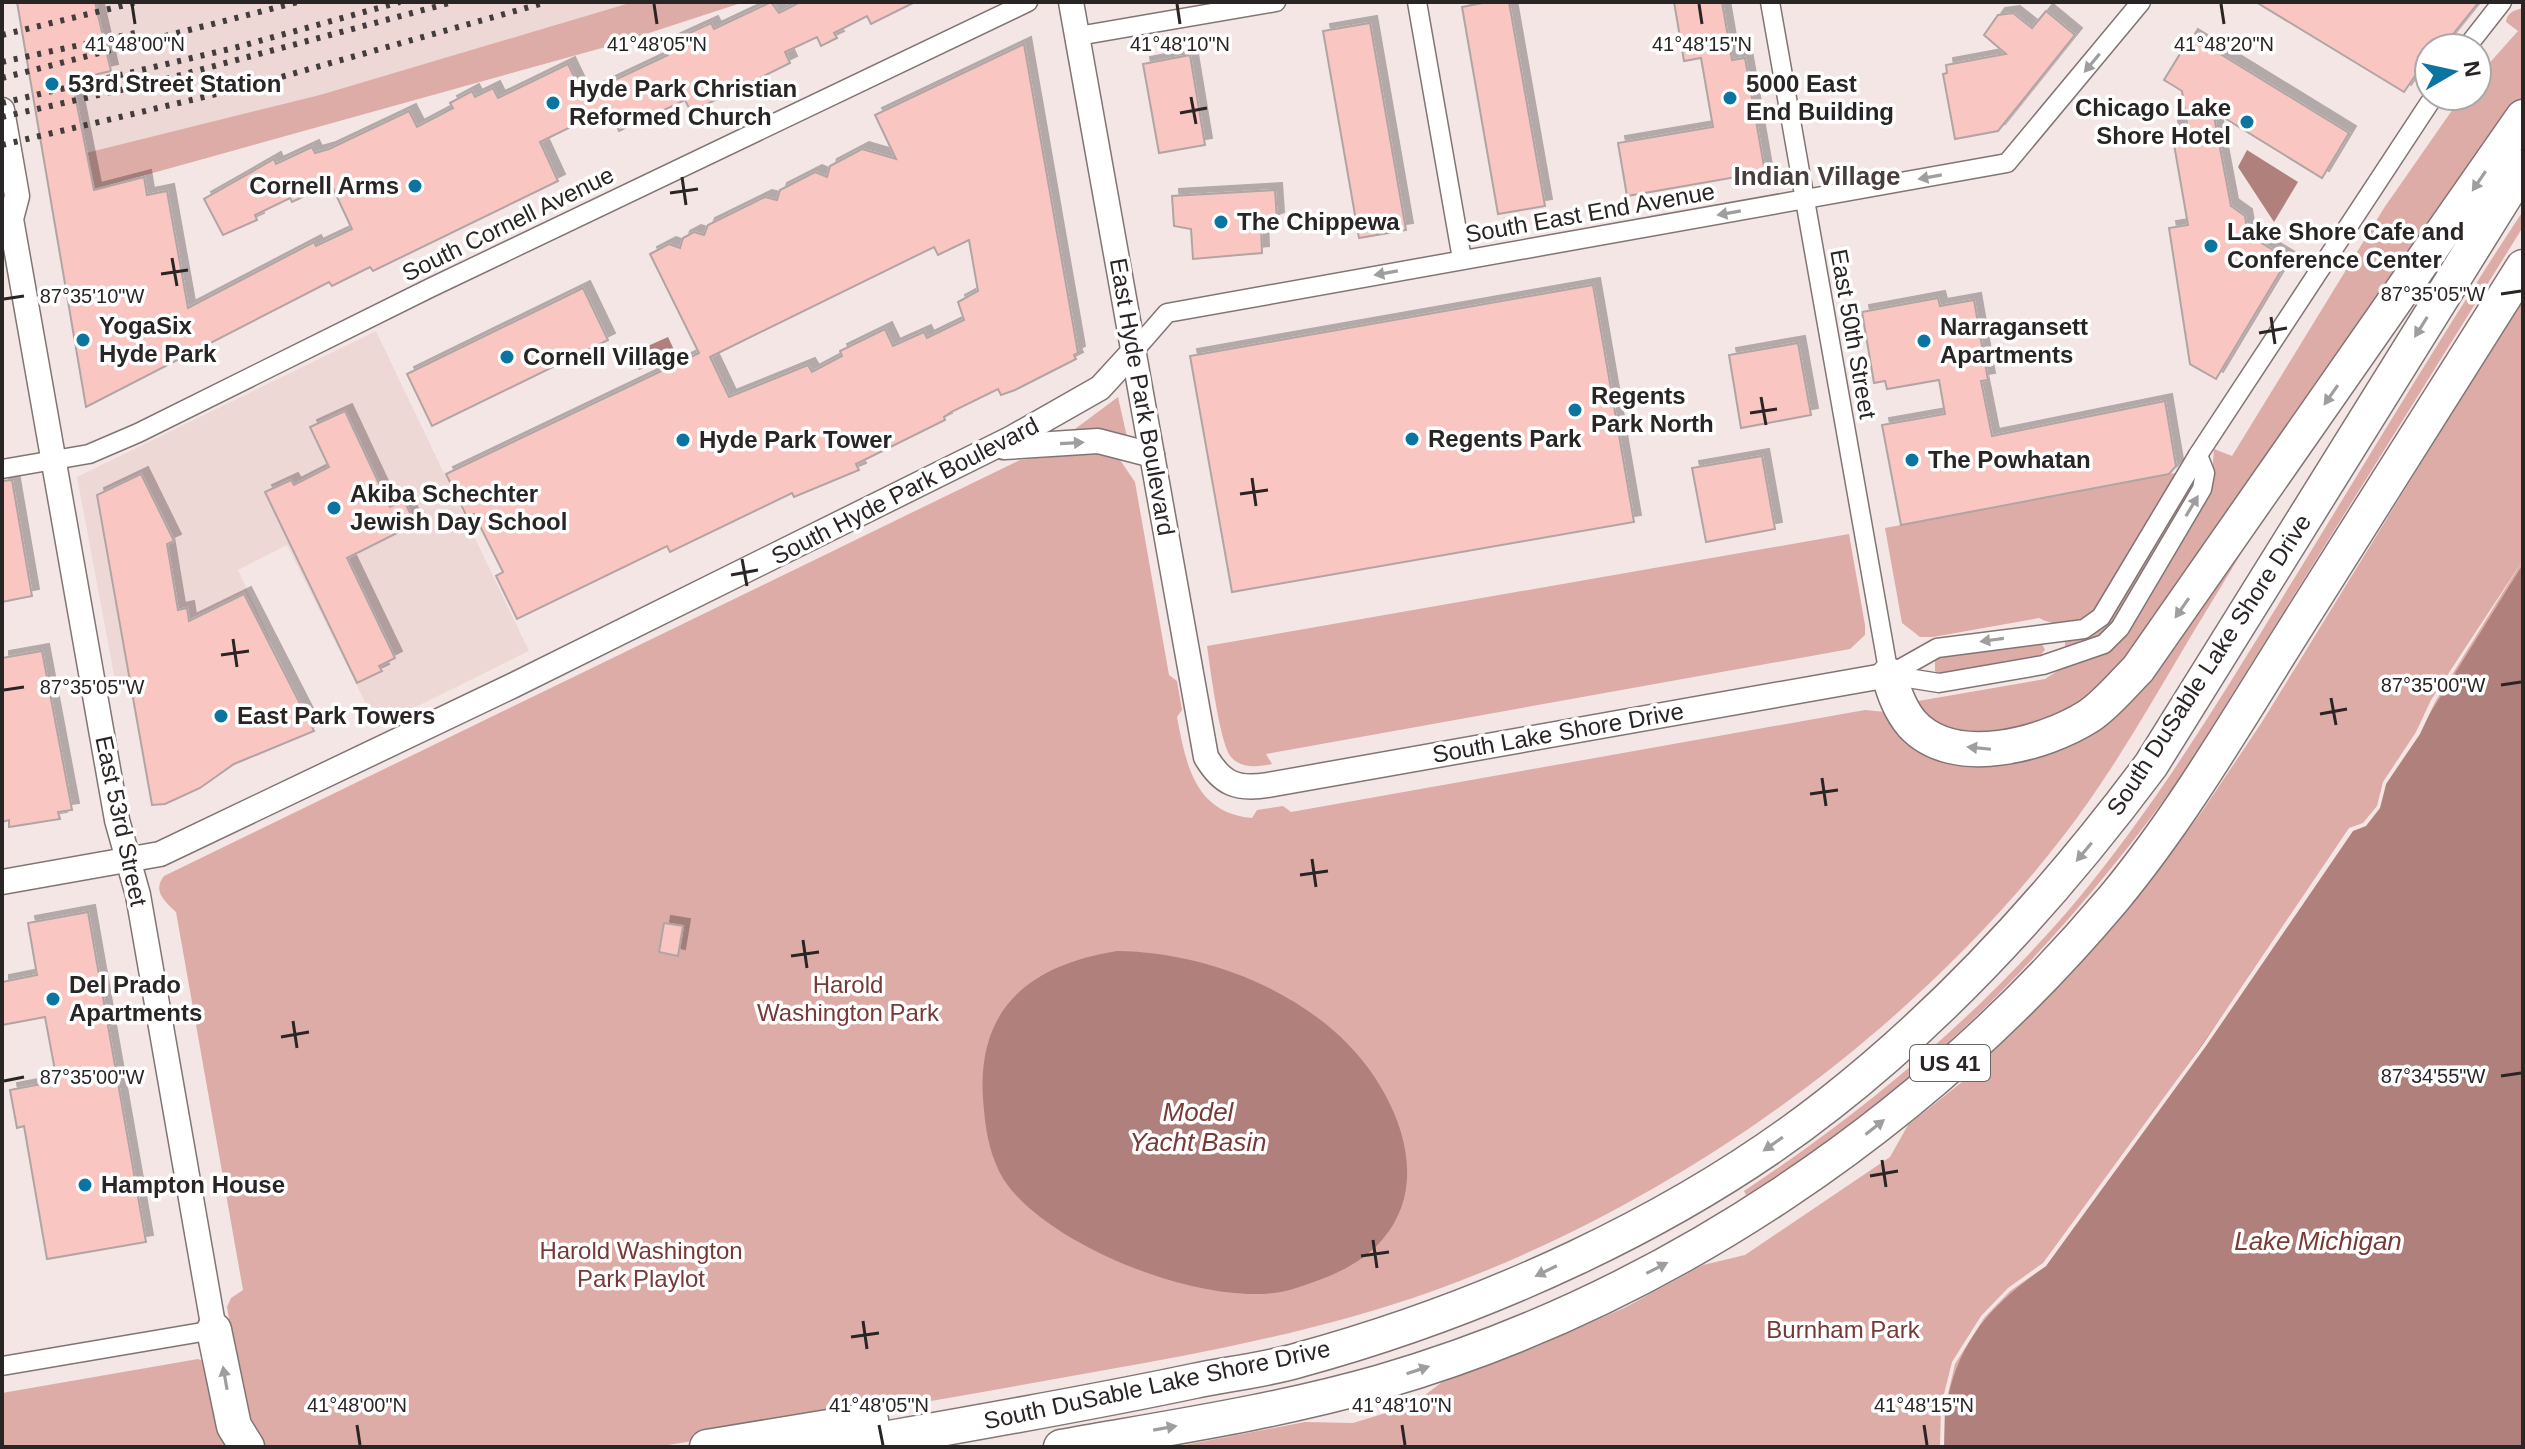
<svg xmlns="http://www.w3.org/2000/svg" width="2525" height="1449" font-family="Arial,sans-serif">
	<defs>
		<filter id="shadow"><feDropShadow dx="7" dy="-7" stdDeviation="0" flood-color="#0004"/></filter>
	</defs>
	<rect width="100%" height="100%" fill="#f4e6e5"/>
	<g fill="#eed8d6">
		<path d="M17 2H744L609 46 52 201Z"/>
		<path d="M376 331 529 651 377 726 287 545 238 570 270 639 226 659 115 680 77 477Z"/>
	</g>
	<g fill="#ddaca7">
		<path d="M633 2H744L609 46 52 201 86 153 320 95Z"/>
		<path d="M2523 8V104L2134 652C2122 666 2111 682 2097 694 2065 722 2005 740 1963 732 1946 729 1932 720 1919 710L1918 701 2045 679 2065 666 2100 653 2211 485 2214 449 2232 456 2384 208 2462 96H2477V77L2518 31 2506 22C2507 12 2515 10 2523 8Z"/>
		<path d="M2523 211V227L2182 775C2065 939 1920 1090 1746 1195L1744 1191C1868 1109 1982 1013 2078 899 2155 806 2218 703 2281 600 2361 470 2439 338 2523 211Z"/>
		<path d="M2523 297V564L2380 808 1942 1440 1944 1447H1174L1305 1422 1353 1423 1412 1405 1442 1382 1536 1347 1626 1307 1703 1265 1745 1255 1890 1157 1908 1125 1962 1082 2074 971 2149 883 2203 810 2262 722Z"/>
		<path d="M1118 397 1127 437 1073 432 1075 429Z"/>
		<path d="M1100 450 1118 457 1135 482 1169 675 1177 681 1182 710 1177 717C1186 765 1195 813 1252 818L1257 810 1283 806 1291 812 1865 710 1886 712 1904 730 2049 747 2287 478C2255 531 2223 583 2191 636 2150 705 2111 775 2061 839 1905 1040 1672 1205 1433 1291 1323 1330 1209 1352 1094 1372 974 1394 853 1414 732 1435L655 1447H259L247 1423 227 1307 231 1298 243 1290 176 912C165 902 152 891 164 876L1020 460Z"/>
		<path d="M2180 472 2095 611C2081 626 2057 628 2039 618L1933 637H1920L1902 623 1885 528Z"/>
		<path d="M2195 474 2197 483 2111 627 2104 635 2065 650V640L2081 637Z"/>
		<path d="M1849 534 1865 625V635L1850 649 1266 754 1272 764C1257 767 1242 769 1231 757 1220 744 1210 667 1207 646Z"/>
		<path d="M2041 642 2045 650 2038 658 1938 674 1935 671V659L1940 656Z"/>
		<path d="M198 1359 204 1361 227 1447H2V1393Z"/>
	</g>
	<g fill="#b0817c">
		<path d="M2247 150 2298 182 2274 222 2238 167Z"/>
		<path d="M668 337 676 354 639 370 632 353Z"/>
		<path d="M2523 564V1447H1944C1940 1432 1944 1412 1948 1397 1962 1335 1995 1302 2046 1266L2353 830C2375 822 2381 806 2386 784Z"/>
		<path d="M1117 951C1193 952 1276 980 1334 1031 1389 1078 1439 1175 1382 1240 1360 1266 1325 1279 1293 1289 1215 1313 1048 1247 1004 1180 991 1159 986 1134 984 1110 973 1012 1025 966 1117 951Z"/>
	</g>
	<path fill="#f4e6e5" d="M2523 560 2435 702 2420 734 2386 784 2380 808 2366 826 2353 831 2206 1046 2046 1266 2010 1291 1984 1318 1955 1364 1945 1407 1944 1447H1940L1941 1406 1952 1362 1981 1316 2008 1288 2043 1263 2203 1044 2349 828 2363 823 2377 806 2383 782 2416 732 2431 700Z"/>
	<g fill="#fac6c2" stroke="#b1a5a4" stroke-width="2" fill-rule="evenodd" filter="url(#shadow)">
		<path d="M17 2H95L111 71 72 80 94 190 144 177 147 195 167 191 188 308 314 242 316 246 352 229 331 184 292 202 290 198 255 215 257 220 223 235 204 199 274 159 276 164 312 147 315 153 329 149 409 111 417 127 453 108 450 103 472 91 475 97 493 88 498 98 568 64 583 95 668 55 663 45 711 23 714 29 771 2 779 13 800 2H915L871 24 867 16 834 33 837 38 821 46 817 37 785 52 790 63 695 110 694 106 689 108 685 100 619 131 609 108 540 142 558 181 373 271 370 267 332 286 329 282 86 407Z"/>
		<path d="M1488 2H1509L1545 206 1498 214 1462 7Z"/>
		<path d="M1674 2H1722L1732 60 1745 58 1765 172 1627 196 1618 143 1713 127 1701 58 1684 61Z"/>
		<path d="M2256 2H2479L2442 48H2429V65L2421 75 2417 73 2404 92Z"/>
		<path d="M2046 11 2075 35 1998 131 1955 139 1943 74 1947 73 1946 65 2006 54 1984 35 1998 15 2013 13 2032 28Z"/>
		<path d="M1370 23 1406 230 1359 238 1323 31Z"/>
		<path d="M2191 36 2349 133 2322 178 2213 111 2231 206 2245 216 2248 235 2288 259 2216 379 2190 364 2169 228 2188 225 2171 127 2187 124 2182 91 2164 80Z"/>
		<path d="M1024 44 1078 353 1074 355 1076 359 1015 390 1001 395 998 389 953 411 944 417 945 420 856 464 859 470 794 497 792 493 670 552 667 546 517 619 496 576 503 572 474 514 467 517 446 474 699 353 650 254 669 244 680 248 683 238 694 232 704 235 708 225 765 197 777 200 780 190 815 172 827 177 830 166 862 149 896 159 875 115ZM969 240 978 291 958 302 964 320 927 338 924 332 893 346 885 329 840 351 842 356 812 372 808 365 729 397 710 357 934 247 938 255Z"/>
		<path d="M1190 55 1205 145 1159 153 1143 64Z"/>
		<path d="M1275 190 1277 219 1261 225 1262 253 1193 259 1191 229 1174 226 1172 196Z"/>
		<path d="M1593 285 1634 522 1232 592 1190 356Z"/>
		<path d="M583 288 608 340 432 426 407 374Z"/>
		<path d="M1938 298 1940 306 1974 300 1988 380 1981 381 1992 436 2165 401 2176 466 2169 474 1901 525 1882 425 1945 414 1939 380 1887 389 1885 381 1874 383 1862 312Z"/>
		<path d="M1798 343 1811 415 1741 428 1729 355Z"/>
		<path d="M345 411 390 507 404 500 415 524 347 558 395 658 379 666 382 671 357 683 265 492 291 480 294 485 329 467 310 427Z"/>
		<path d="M1762 456 1775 529 1706 542 1692 468Z"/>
		<path d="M141 474 174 541 167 544 178 610 187 608 189 621 244 594 314 731 234 764 200 788 165 804 152 805 97 495Z"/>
		<path d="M12 480 32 596 2 602V481Z"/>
		<path d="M42 651 72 810 58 812 60 819 9 827V820L2 822V658Z"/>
		<path d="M88 912 146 1242 47 1259 24 1126 17 1128 10 1090 57 1081 45 1017 2 1025V982L37 975 28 923Z"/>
		<path d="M664 923 683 926 678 956 659 952Z"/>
	</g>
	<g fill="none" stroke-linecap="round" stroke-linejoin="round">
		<g stroke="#817574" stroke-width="21">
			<g id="minor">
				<path d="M1417 2 1462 259"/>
				<path d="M1770 2 1889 675"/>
				<path d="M1078 36 1276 2"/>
				<path d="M2466 48 2502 2"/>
				<path d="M1133 352 1167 313 2007 163 2141 2"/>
				<path d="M2 469 89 454 138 433 430 288 1028 2"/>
				<path d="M1889 675 1937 648 2084 629 2101 617 2198 455 2434 96"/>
				<path d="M1889 675 1939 683 2043 665 2104 644 2120 628 2202 489 2205 473 2198 455"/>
				<path d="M2 1366 214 1330"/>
			</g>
		</g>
		<g stroke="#817574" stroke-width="27">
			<g id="tertiary">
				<path d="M1071 2 1206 757C1222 784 1237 790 1268 785L1889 675"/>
				<path d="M2 110 17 196 11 219 117 820 138 895 214 1330"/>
				<path d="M1004 447 1098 441 1152 455"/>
				<path d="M2 882 160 854 514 685 1012 438 1100 388 1133 352"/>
			</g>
		</g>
		<g stroke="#817574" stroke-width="37">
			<g id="motorway">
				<path d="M1889 675C1894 693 1900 710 1912 724 1954 770 2045 744 2089 716 2107 704 2123 684 2138 669L2523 117"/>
				<path d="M214 1330 234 1426 247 1447"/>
				<path d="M707 1447 871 1420"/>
				<path d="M838 1447C957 1426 1076 1406 1194 1381 1228 1374 1265 1370 1299 1360 1482 1310 1679 1222 1829 1104 1953 1007 2057 891 2151 765L2523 167"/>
				<path d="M1061 1447C1168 1428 1276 1412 1381 1382 1664 1300 1925 1123 2114 898 2181 817 2235 724 2291 635 2368 512 2446 390 2523 267"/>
			</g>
		</g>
		<use href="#minor" stroke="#fff" stroke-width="18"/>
		<use href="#tertiary" stroke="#fff" stroke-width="24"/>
		<use href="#motorway" stroke="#fff" stroke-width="34"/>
		<g stroke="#423c3c" stroke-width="6" stroke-dasharray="4 8" stroke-linecap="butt">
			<path d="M2 35 138 2"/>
			<path d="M2 62 135 33"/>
			<path d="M2 78 298 2"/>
			<path d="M2 103 234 48 400 2"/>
			<path d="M2 117 147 84 453 2"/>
			<path d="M2 145 242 88 547 2"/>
		</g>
	</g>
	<defs><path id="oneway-solid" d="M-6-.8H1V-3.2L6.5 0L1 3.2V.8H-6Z" transform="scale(2)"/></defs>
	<g fill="#9f9d9d">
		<use href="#oneway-solid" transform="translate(2092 63) rotate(130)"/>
		<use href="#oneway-solid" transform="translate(1930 177) rotate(170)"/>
		<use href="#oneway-solid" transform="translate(2479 181) rotate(124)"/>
		<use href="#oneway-solid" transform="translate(1729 213) rotate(170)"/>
		<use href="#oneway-solid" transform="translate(1386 273) rotate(170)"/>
		<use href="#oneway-solid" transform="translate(2421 327) rotate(122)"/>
		<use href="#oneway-solid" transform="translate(2331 395) rotate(125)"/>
		<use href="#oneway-solid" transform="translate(1072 443) rotate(-3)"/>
		<use href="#oneway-solid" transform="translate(2192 506) rotate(-59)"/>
		<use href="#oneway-solid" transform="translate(2182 608) rotate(125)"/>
		<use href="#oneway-solid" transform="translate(1992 640) rotate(172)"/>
		<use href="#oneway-solid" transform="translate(1979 748) rotate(-174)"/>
		<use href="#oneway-solid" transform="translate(2084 852) rotate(130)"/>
		<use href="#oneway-solid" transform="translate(1875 1127) rotate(-38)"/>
		<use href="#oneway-solid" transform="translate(1773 1144) rotate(145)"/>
		<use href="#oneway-solid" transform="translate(1657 1268) rotate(-27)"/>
		<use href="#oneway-solid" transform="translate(1546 1271) rotate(154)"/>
		<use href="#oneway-solid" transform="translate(1418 1370) rotate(-18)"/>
		<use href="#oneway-solid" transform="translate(225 1378) rotate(-100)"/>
		<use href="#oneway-solid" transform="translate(1165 1428) rotate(-10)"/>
	</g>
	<path fill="none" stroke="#2a2525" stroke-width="3" d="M132 4 135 24M654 4 657 24M1177 4 1180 24M1699 4 1702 24M2221 4 2224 24M1191 97 1196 124M1180 113 1207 108M682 177 686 205M670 193 698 189M172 258 177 286M161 274 188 270M2501 294 2521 291M4 299 24 296M2271 317 2275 344M2259 333 2287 328M1761 397 1766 425M1750 413 1777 409M1252 478 1256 506M1240 494 1268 490M742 559 747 586M731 575 758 570M233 639 237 667M221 655 249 651M2501 685 2521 682M4 690 24 687M2331 698 2336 725M2320 714 2347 709M1822 778 1826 806M1810 794 1838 790M1312 859 1316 887M1300 875 1328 871M803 940 807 968M791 956 819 952M293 1021 297 1048M281 1037 309 1032M2501 1076 2521 1073M4 1081 24 1077M1882 1160 1886 1187M1870 1176 1898 1171M1373 1240 1377 1268M1361 1256 1389 1252M863 1321 867 1349M851 1337 879 1333M357 1425 360 1445M879 1425 883 1445M1402 1425 1405 1445M1924 1425 1927 1445"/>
	<g fill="#0c74a0" stroke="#fff" stroke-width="3">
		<circle cx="52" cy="84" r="8"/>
		<circle cx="1730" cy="98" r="8"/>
		<circle cx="553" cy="103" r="8"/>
		<circle cx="2247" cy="122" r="8"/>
		<circle cx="415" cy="186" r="8"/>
		<circle cx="1221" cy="222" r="8"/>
		<circle cx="2211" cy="246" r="8"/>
		<circle cx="83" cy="340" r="8"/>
		<circle cx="1924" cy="341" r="8"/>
		<circle cx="507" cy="357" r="8"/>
		<circle cx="1575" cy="410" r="8"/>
		<circle cx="1412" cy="439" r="8"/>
		<circle cx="683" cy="440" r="8"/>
		<circle cx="1912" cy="460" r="8"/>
		<circle cx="334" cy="508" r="8"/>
		<circle cx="221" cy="716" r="8"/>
		<circle cx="53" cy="999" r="8"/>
		<circle cx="85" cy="1185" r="8"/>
	</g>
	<g text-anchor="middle" stroke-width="7" stroke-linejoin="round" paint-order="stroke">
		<rect fill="#fff" stroke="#6a6666" stroke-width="2" x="1910" y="1045" width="80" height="36" rx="6"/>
		<g font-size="22" font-weight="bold" fill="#2a2525">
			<text x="1950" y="1071">US 41</text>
		</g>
		<g font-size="24" font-weight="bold" fill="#2a2525" stroke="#fff" text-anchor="start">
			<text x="68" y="92">53rd Street Station</text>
			<text x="1746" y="92">5000 East<tspan x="1746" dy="28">End Building</tspan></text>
			<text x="569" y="97">Hyde Park Christian<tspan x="569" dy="28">Reformed Church</tspan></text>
			<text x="2231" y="116" text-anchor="end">Chicago Lake<tspan x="2231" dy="28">Shore Hotel</tspan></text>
			<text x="399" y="194" text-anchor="end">Cornell Arms</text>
			<text x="1237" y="230">The Chippewa</text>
			<text x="2227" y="240">Lake Shore Cafe and<tspan x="2227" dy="28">Conference Center</tspan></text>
			<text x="99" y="334">YogaSix<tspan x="99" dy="28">Hyde Park</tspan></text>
			<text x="1940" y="335">Narragansett<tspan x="1940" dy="28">Apartments</tspan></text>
			<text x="523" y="365">Cornell Village</text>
			<text x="1591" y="404">Regents<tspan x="1591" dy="28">Park North</tspan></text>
			<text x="1428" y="447">Regents Park</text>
			<text x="699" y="448">Hyde Park Tower</text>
			<text x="1928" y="468">The Powhatan</text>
			<text x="350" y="502">Akiba Schechter<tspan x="350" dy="28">Jewish Day School</tspan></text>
			<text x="237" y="724">East Park Towers</text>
			<text x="69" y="993">Del Prado<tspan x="69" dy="28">Apartments</tspan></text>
			<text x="101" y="1193">Hampton House</text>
		</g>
		<g font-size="24" fill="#2a2525" stroke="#fff">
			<text transform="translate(1590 213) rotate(-10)" y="8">South East End Avenue</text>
			<text transform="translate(508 224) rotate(-26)" y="8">South Cornell Avenue</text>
			<text transform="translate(1853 334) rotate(80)" y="8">East 50th Street</text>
			<text transform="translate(1142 397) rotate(80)" y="8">East Hyde Park Boulevard</text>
			<text transform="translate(905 491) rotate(-27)" y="8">South Hyde Park Boulevard</text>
			<text transform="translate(2209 665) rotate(-57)" y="8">South DuSable Lake Shore Drive</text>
			<text transform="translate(1558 733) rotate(-10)" y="8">South Lake Shore Drive</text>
			<text transform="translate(121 821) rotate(78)" y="8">East 53rd Street</text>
			<text transform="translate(1157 1385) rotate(-12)" y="8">South DuSable Lake Shore Drive</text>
		</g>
		<g font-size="24" fill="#783835" stroke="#fff">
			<text x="848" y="993">Harold<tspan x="848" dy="28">Washington Park</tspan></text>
			<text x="641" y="1259">Harold Washington<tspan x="641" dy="28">Park Playlot</tspan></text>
			<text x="1843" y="1338">Burnham Park</text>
		</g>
		<g font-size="26" font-weight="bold" fill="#493e3d" stroke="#fff">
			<text x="1817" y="185">Indian Village</text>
		</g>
		<g font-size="26" font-style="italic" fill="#793a36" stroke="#fff">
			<text x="1198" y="1121">Model<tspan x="1198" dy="30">Yacht Basin</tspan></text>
			<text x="2318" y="1250">Lake Michigan</text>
		</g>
	</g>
	<g font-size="20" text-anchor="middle" fill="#2a2525" stroke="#fff" stroke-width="7" stroke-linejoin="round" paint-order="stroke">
		<text x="135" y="51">41°48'00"N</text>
		<text x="657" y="51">41°48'05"N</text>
		<text x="1180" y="51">41°48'10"N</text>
		<text x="1702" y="51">41°48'15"N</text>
		<text x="2224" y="51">41°48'20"N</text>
		<text x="2433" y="301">87°35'05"W</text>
		<text x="92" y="303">87°35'10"W</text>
		<text x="2433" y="692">87°35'00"W</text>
		<text x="92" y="694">87°35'05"W</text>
		<text x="2433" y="1083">87°34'55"W</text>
		<text x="92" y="1084">87°35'00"W</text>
		<text x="357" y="1412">41°48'00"N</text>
		<text x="879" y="1412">41°48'05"N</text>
		<text x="1402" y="1412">41°48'10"N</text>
		<text x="1924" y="1412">41°48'15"N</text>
	</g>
	<rect width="2525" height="1449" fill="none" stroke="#2a2525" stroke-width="8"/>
	<g transform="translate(2453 72) rotate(81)"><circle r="38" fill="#ffffff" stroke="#aaa8a8" stroke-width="2"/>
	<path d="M0-6L14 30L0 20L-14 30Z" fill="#0c74a0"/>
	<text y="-12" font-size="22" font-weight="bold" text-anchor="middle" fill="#2a2525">N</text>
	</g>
</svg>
